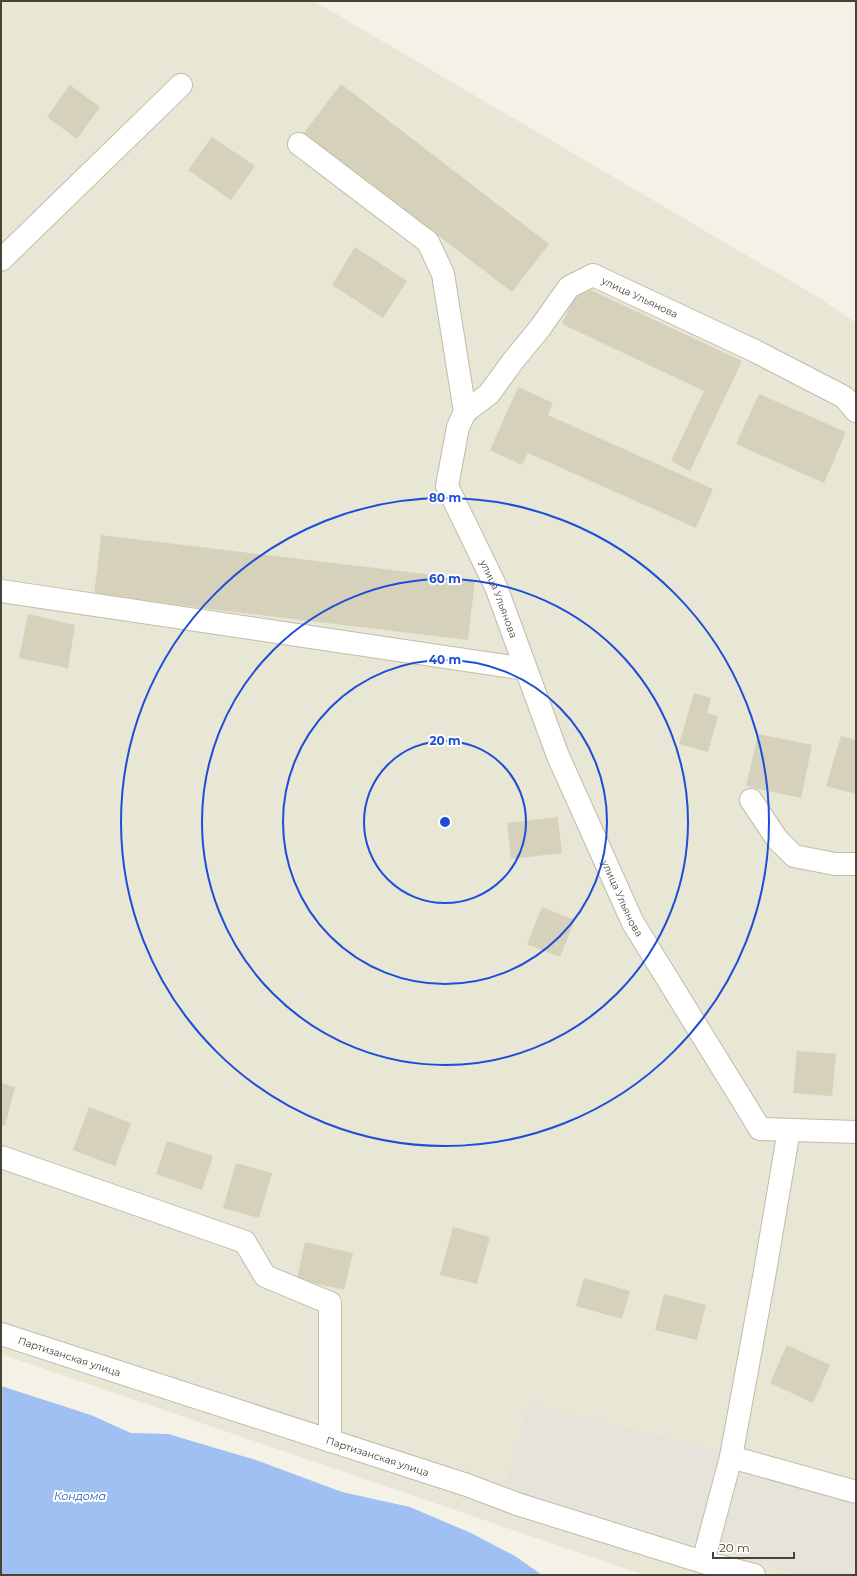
<svg xmlns="http://www.w3.org/2000/svg" width="857" height="1576" font-family="Montserrat,sans-serif">
	<rect width="100%" height="100%" fill="#f4f2e6"/>
	<path fill="#e8e6d4" d="M1 1H314L821 299 856 323V1575H644L1 1354Z"/>
	<path fill="#e6e3db" d="M528 1404 856 1483V1575H799L505 1489Z"/>
	<path fill="#a0c0f4" d="M1 1386 91 1415 131 1433 168 1434 256 1460 342 1492 410 1507 471 1533 515 1556 542 1575H1Z"/>
	<g fill="#d6d1bb">
		<path d="M341 84 549 244 512 292 304 133Z"/>
		<path d="M70 85 100 107 77 139 47 117Z"/>
		<path d="M212 137 255 166 231 200 188 170Z"/>
		<path d="M355 247 407 281 383 318 332 285Z"/>
		<path d="M580 285 742 361 690 471 671 461 704 391 562 324Z"/>
		<path d="M518 387 553 403 548 415 713 489 696 528 528 453 522 465 490 450Z"/>
		<path d="M759 394 846 432 824 483 736 444Z"/>
		<path d="M101 535 475 580 468 640 94 595Z"/>
		<path d="M28 614 75 625 68 668 19 658Z"/>
		<path d="M694 693 711 698 707 713 718 716 708 752 679 744Z"/>
		<path d="M758 734 812 745 801 798 746 786Z"/>
		<path d="M841 736 856 740V794L826 786Z"/>
		<path d="M558 817 562 853 511 859 507 823Z"/>
		<path d="M542 907 575 920 560 957 527 944Z"/>
		<path d="M797 1051 836 1054 832 1096 793 1093Z"/>
		<path d="M1 1083 15 1087 5 1126 1 1125Z"/>
		<path d="M89 1107 131 1123 115 1166 73 1150Z"/>
		<path d="M167 1141 213 1156 202 1190 156 1174Z"/>
		<path d="M236 1163 272 1173 259 1218 223 1208Z"/>
		<path d="M453 1227 490 1237 477 1284 440 1275Z"/>
		<path d="M305 1242 353 1253 344 1290 297 1279Z"/>
		<path d="M584 1278 630 1291 622 1319 576 1306Z"/>
		<path d="M664 1294 706 1305 697 1340 655 1330Z"/>
		<path d="M787 1345 830 1365 813 1403 770 1383Z"/>
	</g>
	<g fill="none" stroke-linecap="round" stroke-linejoin="round">
		<g stroke="#c0bca8" stroke-width="24">
			<g id="street">
				<path d="M299 144 428 242 443 274 465 412"/>
				<path d="M1 260 181 85"/>
				<path id="s1" d="M856 411 844 397 755 351 593 275 569 287 540 328 513 361 489 394 465 412 458 427 447 486 496 587 558 756 633 923 760 1129 856 1132"/>
				<path d="M1 591 526 669"/>
				<path d="M751 800 777 839 794 856 835 864H856"/>
				<path d="M1 1157 245 1242 265 1276 330 1303V1441"/>
				<path id="s2" d="M1 1334 467 1485 517 1504 703 1562 754 1575"/>
				<path d="M731 1457 856 1492"/>
				<path d="M703 1562 731 1457 764 1277 789 1130"/>
			</g>
		</g>
		<use href="#street" stroke="#fff" stroke-width="22"/>
	</g>
	<g fill="none" stroke="#1d4ed8" stroke-width="2">
		<circle cx="445" cy="822" r="81"/>
		<circle cx="445" cy="822" r="162"/>
		<circle cx="445" cy="822" r="243"/>
		<circle cx="445" cy="822" r="324"/>
	</g>
	<g text-anchor="middle" stroke-width="4" stroke-linejoin="round" paint-order="stroke">
		<g font-size="10" fill="#474435" stroke="#fff">
			<text transform="translate(640 297) rotate(25)" y="4">улица Ульянова</text>
			<text dy="4" stroke="none"><textPath href="#s1" startOffset="689">улица Ульянова</textPath></text>
			<text dy="4" stroke="none"><textPath href="#s1" startOffset="1013">улица Ульянова</textPath></text>
			<text dy="4" stroke="none"><textPath href="#s2" startOffset="72">Партизанская улица</textPath></text>
			<text dy="4" stroke="none"><textPath href="#s2" startOffset="396">Партизанская улица</textPath></text>
		</g>
		<g font-size="11" font-style="italic" fill="#295fb8" stroke="#fff">
			<text x="80" y="1500">Кондома</text>
		</g>
	</g>
	<circle cx="445" cy="822" r="6" fill="#1d4ed8" stroke="#fff" stroke-width="2"/>
	<g font-size="12" text-anchor="middle" font-weight="bold" fill="#1d4ed8" stroke="#fff" stroke-width="4" stroke-linejoin="round" paint-order="stroke">
		<text x="445" y="502">80 m</text>
		<text x="445" y="583">60 m</text>
		<text x="445" y="664">40 m</text>
		<text x="445" y="745">20 m</text>
	</g>
	<rect width="857" height="1576" fill="none" stroke="#474435" stroke-width="4"/>
	<path d="M713 1552v6h81v-6" fill="none" stroke="#474435" stroke-width="2"/>
	<text x="719" y="1552" font-size="12" fill="#474435" stroke="#ffffff" stroke-width="3" paint-order="stroke">20 m</text>
</svg>
